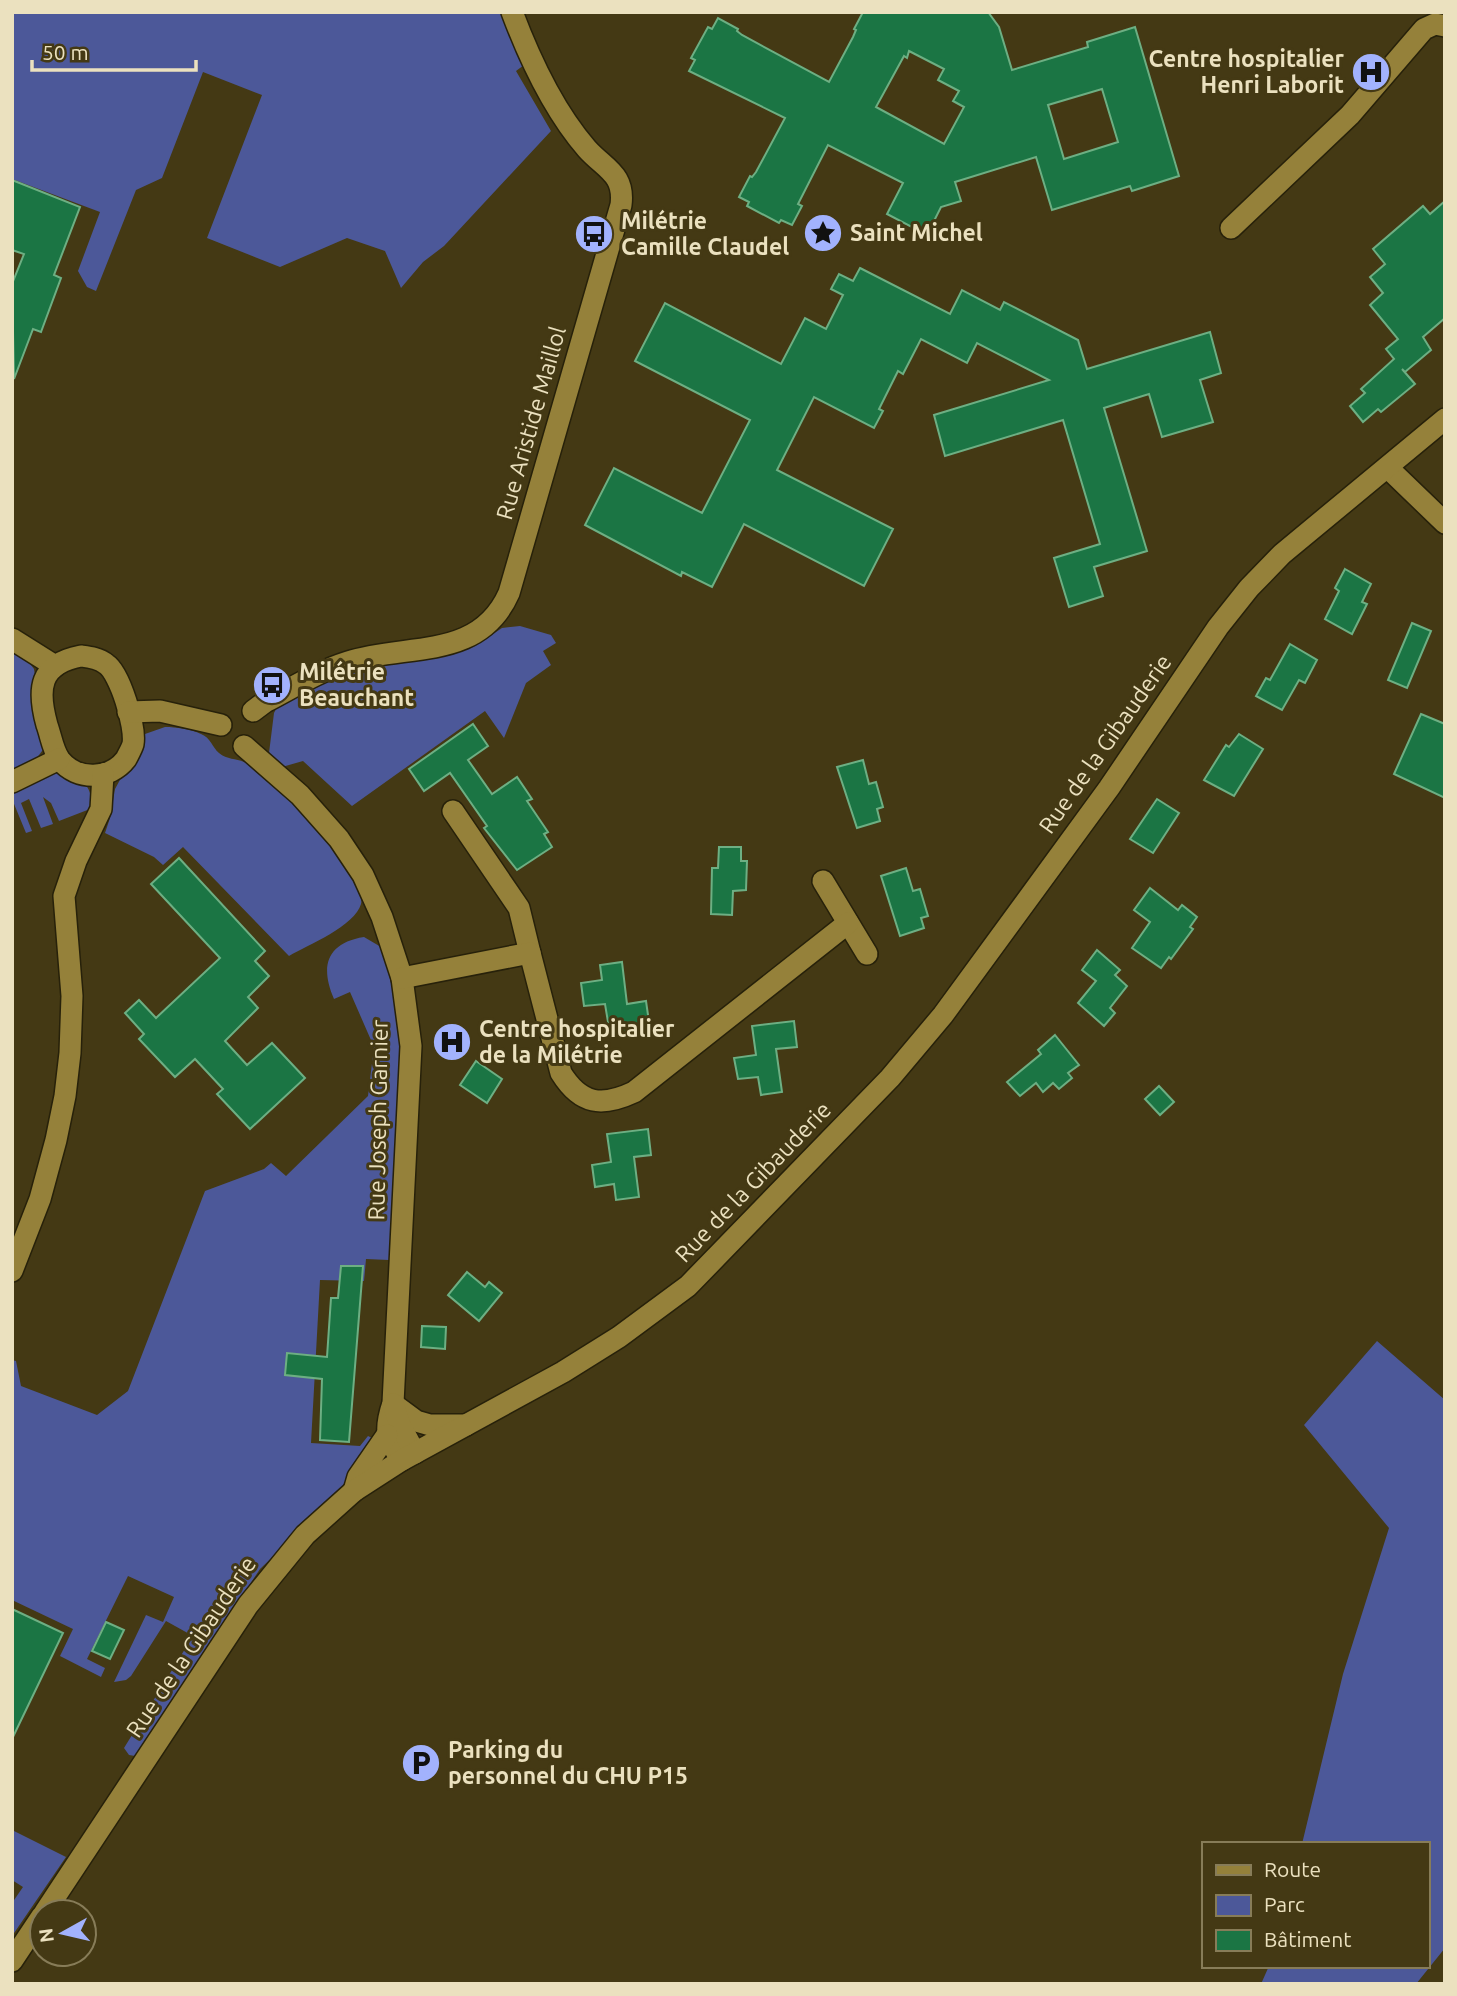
<svg xmlns="http://www.w3.org/2000/svg" width="1457" height="1996" font-family="Ubuntu,sans-serif">
	<rect width="100%" height="100%" fill="#443914"/>
	<g fill="#4c5899">
		<path d="M12 12H502L524 65 516 71 551 131 444 246 423 262 401 288 385 251 347 238 280 267 207 238 262 95 203 72 162 178 136 190 96 291 87 287 78 271 100 212 12 179Z"/>
		<path d="M520 626 551 635 556 643 543 651 551 665 526 683 504 738 485 711 352 806 303 761 282 767 269 753 274 713 277 707 324 681 351 671 451 655 475 646 502 628Z"/>
		<path d="M12 650 28 661 34 669 45 747 36 759 12 770Z"/>
		<path d="M165 727C176 727 191 729 201 734 211 738 212 747 219 753 227 760 236 758 244 762 271 774 368 875 361 904 355 926 308 945 289 956L183 847 163 865 154 857 105 833 110 818 115 789 145 734Z"/>
		<path d="M53 772C76 773 96 784 90 809L59 821 51 803 43 797 53 824 41 828 29 799 21 803 32 831 26 833 12 799V793Z"/>
		<path d="M364 937 381 947C393 983 399 1019 401 1057L389 1260 366 1259 364 1281 320 1280 311 1443 360 1446 368 1436 376 1440 358 1469 337 1495 260 1569 135 1756 129 1755 124 1748 193 1636 166 1621 131 1676 126 1680 114 1682 146 1615 163 1622 174 1597 128 1576 87 1659 105 1668 101 1677 60 1656 73 1629 12 1600V1360L16 1361 21 1386 97 1415 128 1391 205 1191 264 1169 271 1163 286 1176 368 1096 374 1047 350 992 334 999C320 967 326 943 364 937Z"/>
		<path d="M1377 1341 1445 1400V1948L1416 1984H1261L1269 1966H1427V1844H1302L1343 1674 1389 1528 1304 1425Z"/>
		<path d="M12 1830 66 1857 12 1936V1903L23 1887 12 1880Z"/>
	</g>
	<g fill="#1b7544" stroke="#6daf83" stroke-width="2" fill-rule="evenodd">
		<path d="M863 12H988L999 27 1012 70 1088 47 1087 42 1135 27 1179 176 1132 191 1130 186 1052 210 1036 157 955 182 961 201 941 207 927 235 887 214 903 183 828 145 798 204 802 206 792 225 781 220 779 223 747 206 749 202 739 197 750 176 752 177 756 172 785 118 689 71 695 60 691 58 708 27 712 29 718 18 738 29 737 31 742 35 829 82 853 37 856 30 854 29ZM909 51 944 69 938 80 959 91 953 101 964 107 944 144 876 107 904 56 907 58ZM1102 89 1118 142 1064 159 1048 105Z"/>
		<path d="M12 180 80 207 54 275 61 278 41 332 33 329 14 379 12 284 24 254 12 250Z"/>
		<path d="M1445 201V318L1423 337 1431 350 1405 372 1402 369 1415 384 1381 412 1378 409 1363 422 1350 406 1365 393 1361 389 1394 359 1386 349 1398 339 1370 305 1383 293 1370 277 1385 264 1373 249 1423 206 1430 214Z"/>
		<path d="M860 268 950 314 962 290 1000 310 1004 302 1078 340 1087 369 1210 332 1221 373 1200 380 1213 422 1162 437 1149 394 1104 408 1147 551 1094 567 1103 596 1069 607 1054 558 1100 544 1063 420 945 456 934 415 1049 380 977 343 967 363 921 339 903 374 898 371 879 409 883 411 874 428 814 397 777 470 893 529 864 586 744 524 712 587 682 572 681 576 585 525 614 468 702 513 750 420 635 361 665 303 781 364 805 318 826 329 843 295 831 289 839 274 853 281Z"/>
		<path d="M1345 569 1371 584 1362 602 1367 604 1352 634 1325 619 1339 591 1335 588Z"/>
		<path d="M1412 623 1431 631 1407 688 1388 680Z"/>
		<path d="M1290 644 1317 660 1305 683 1299 680 1282 710 1256 696 1266 678 1270 680Z"/>
		<path d="M1421 714 1445 724V798L1394 774Z"/>
		<path d="M473 724 488 746 468 760 492 794 517 777 532 799 527 801 548 832 544 834 552 847 517 870 484 828 487 826 450 773 424 791 409 769Z"/>
		<path d="M1239 734 1263 749 1234 796 1204 780 1226 745 1229 747Z"/>
		<path d="M863 760 869 784 876 782 883 807 877 809 880 821 857 828 837 767Z"/>
		<path d="M1157 799 1179 813 1153 853 1130 839Z"/>
		<path d="M719 847H741V861H747L746 890 733 891 732 915 711 914 712 868H718Z"/>
		<path d="M179 858 265 951 255 961 269 976 248 997 258 1008 225 1041 247 1065 272 1043 305 1078 250 1129 217 1094 223 1089 195 1059 175 1077 139 1039 144 1034 125 1013 139 1000 156 1018 220 958 151 884Z"/>
		<path d="M906 868 913 891 920 889 928 916 921 918 924 928 900 936 881 876Z"/>
		<path d="M1150 888 1178 910 1182 905 1197 917 1190 927 1193 929 1171 959 1169 957 1161 968 1132 948 1150 922 1134 910Z"/>
		<path d="M1097 950 1120 970 1115 975 1127 986 1110 1008 1115 1013 1104 1026 1078 1003 1096 981 1082 970Z"/>
		<path d="M622 962 627 1004 646 1001 650 1029 610 1034 605 1004 584 1006 581 983 602 980 600 965Z"/>
		<path d="M794 1021 797 1047 776 1049 782 1092 761 1095 758 1077 738 1079 734 1058 756 1055 752 1026Z"/>
		<path d="M1055 1035 1079 1065 1068 1073 1072 1078 1059 1089 1053 1083 1043 1092 1036 1083 1020 1096 1007 1082 1041 1054 1038 1050Z"/>
		<path d="M476 1061 502 1079 487 1103 460 1085Z"/>
		<path d="M1159 1086 1174 1102 1160 1115 1145 1099Z"/>
		<path d="M648 1129 651 1155 634 1157 639 1197 616 1200 614 1184 595 1187 592 1165 611 1162 607 1134Z"/>
		<path d="M341 1266H363L349 1442 320 1440 322 1379 285 1375 287 1353 327 1357 331 1298H338Z"/>
		<path d="M467 1272 485 1287 489 1282 502 1293 479 1321 448 1295Z"/>
		<path d="M422 1326 446 1327 445 1349 421 1347Z"/>
		<path d="M12 1609 63 1633 12 1739Z"/>
		<path d="M106 1622 124 1630 110 1659 92 1651Z"/>
	</g>
	<g fill="none" stroke-linecap="round" stroke-linejoin="round">
		<g stroke="#27210a" stroke-width="24">
			<g id="street">
				<path d="M1231 228 1350 115 1424 29 1435 24 1445 26"/>
				<path d="M1388 468 1445 523"/>
				<path d="M12 639 55 666"/>
				<path d="M81 656C89 657 99 658 106 664 120 673 136 727 133 744 132 748 128 755 126 759 110 780 77 781 60 760 53 751 51 736 47 725 37 689 39 664 81 656Z"/>
				<path d="M253 711 265 702C292 688 319 671 348 662 408 643 479 661 509 593L621 205C625 174 605 169 587 149 553 110 530 60 512 12"/>
				<path d="M128 712 160 711 221 725"/>
				<path d="M244 746 300 795 339 839 363 875 382 917 402 978 411 1046 393 1403C384 1430 386 1438 402 1460"/>
				<path d="M12 782 59 759"/>
				<path d="M453 811 519 908 530 953"/>
				<path d="M823 881 867 954"/>
				<path d="M402 978 530 953 561 1073C581 1105 602 1107 634 1092L848 923"/>
				<path d="M12 1271 40 1199 56 1140 65 1096 70 1053 72 996 64 896 76 861 101 809 103 774"/>
				<path d="M393 1404 416 1421 430 1425H466"/>
				<path d="M393 1404 400 1425 415 1453"/>
				<path d="M354 1491 358 1477 387 1435"/>
			</g>
		</g>
		<g stroke="#27210a" stroke-width="24">
			<g id="secondary">
				<path d="M45 1912 248 1605 305 1535 354 1491 402 1460 563 1372 619 1337 688 1286 890 1078 943 1015 1109 788 1218 627 1249 588 1282 554 1445 419"/>
				<path d="M12 1961 42 1916"/>
			</g>
		</g>
		<use href="#street" stroke="#95813a" stroke-width="21"/>
		<use href="#secondary" stroke="#95813a" stroke-width="21"/>
	</g>
	<defs>
		<g id="hospital-disc" transform="scale(2.0125)"><circle r="9.5" fill="#a2b2fd" stroke="#443914"/><path d="M-5-5h3v3.5h4V-5h3V5h-3V1.5h-4V5h-3Z" fill="#111"/></g>
		<g id="sight-disc" transform="scale(2.0125)"><circle r="9.5" fill="#a2b2fd" stroke="#443914"/><path d="M0-6L1.8-2.2L6-1.7L2.9 1.2L3.7 5.4L0 3.3L-3.7 5.4L-2.9 1.2L-6-1.7L-1.8-2.2Z" fill="#111"/></g>
		<g id="bus-disc" transform="scale(2.0125)"><circle r="9.5" fill="#a2b2fd" stroke="#443914"/><path d="M-5-6H5V4H4V6H2V4H-2V6H-4V4H-5ZM-3.5-4V0h7V-4ZM-3.5 1.2v1.5H-2V1.2ZM2 1.2v1.5H3.5V1.2Z" fill="#111"/></g>
		<g id="parking-disc" transform="scale(2.0125)"><circle r="9.5" fill="#a2b2fd" stroke="#443914"/><path d="M-3.5-5.5H1a3.5 3.5 0 0 1 0 7H-1V5.5H-3.5ZM-1-3.4V-.6H.8a1.4 1.4 0 0 0 0-2.8Z" fill="#111"/></g>
	</defs>
	<g fill-rule="evenodd">
		<use href="#hospital-disc" x="1371" y="72"/>
		<use href="#sight-disc" x="823" y="233"/>
		<use href="#bus-disc" x="594" y="234"/>
		<use href="#bus-disc" x="272" y="685"/>
		<use href="#hospital-disc" x="452" y="1042"/>
		<use href="#parking-disc" x="421" y="1763"/>
	</g>
	<g text-anchor="middle" stroke-width="6" stroke-linejoin="round" paint-order="stroke">
		<g font-size="23" font-weight="bold" fill="#ebe1bf" stroke="#443914" text-anchor="start">
			<text x="1344" y="67" text-anchor="end">Centre hospitalier<tspan x="1344" dy="26">Henri Laborit</tspan></text>
			<text x="621" y="229">Milétrie<tspan x="621" dy="26">Camille Claudel</tspan></text>
			<text x="850" y="241">Saint Michel</text>
			<text x="299" y="680">Milétrie<tspan x="299" dy="26">Beauchant</tspan></text>
			<text x="479" y="1037">Centre hospitalier<tspan x="479" dy="26">de la Milétrie</tspan></text>
			<text x="448" y="1758">Parking du<tspan x="448" dy="26">personnel du CHU P15</tspan></text>
		</g>
		<g font-size="23" fill="#ebe1bf" stroke="#443914">
			<text transform="translate(531 423) rotate(-74)" y="8">Rue Aristide Maillol</text>
			<text transform="translate(1105 744) rotate(-55)" y="8">Rue de la Gibauderie</text>
			<text transform="translate(378 1120) rotate(-89)" y="8">Rue Joseph Garnier</text>
			<text transform="translate(753 1182) rotate(-46)" y="8">Rue de la Gibauderie</text>
			<text transform="translate(191 1647) rotate(-56)" y="8">Rue de la Gibauderie</text>
		</g>
	</g>
	<rect width="1457" height="1996" fill="none" stroke="#ebe1bf" stroke-width="28"/>
	<rect x="1202" y="1842" width="228" height="126" fill="#443914" stroke="#877c58" stroke-width="2"/>
	<rect x="1216" y="1865" width="35" height="10" fill="#95813a" stroke="#877c58" stroke-width="2"/>
	<text x="1264" y="1877" font-size="21" fill="#ebe1bf">Route</text>
	<rect x="1216" y="1895" width="35" height="21" fill="#4c5899" stroke="#877c58" stroke-width="2"/>
	<text x="1264" y="1912" font-size="21" fill="#ebe1bf">Parc</text>
	<rect x="1216" y="1930" width="35" height="21" fill="#1b7544" stroke="#877c58" stroke-width="2"/>
	<text x="1264" y="1947" font-size="21" fill="#ebe1bf">Bâtiment</text>
	<g transform="translate(63 1933) rotate(262)"><circle r="33" fill="#443914" stroke="#877c58" stroke-width="2"/>
	<path d="M0-5L12 26L0 18L-12 26Z" fill="#a2b2fd"/>
	<text y="-10" font-size="19" font-weight="bold" text-anchor="middle" fill="#ebe1bf">N</text>
	</g>
	<path d="M32 60v10h164v-10" fill="none" stroke="#ebe1bf" stroke-width="3.5"/>
	<text x="42" y="60" font-size="21" fill="#ebe1bf" stroke="#443914" stroke-width="5" paint-order="stroke">50 m</text>
</svg>
